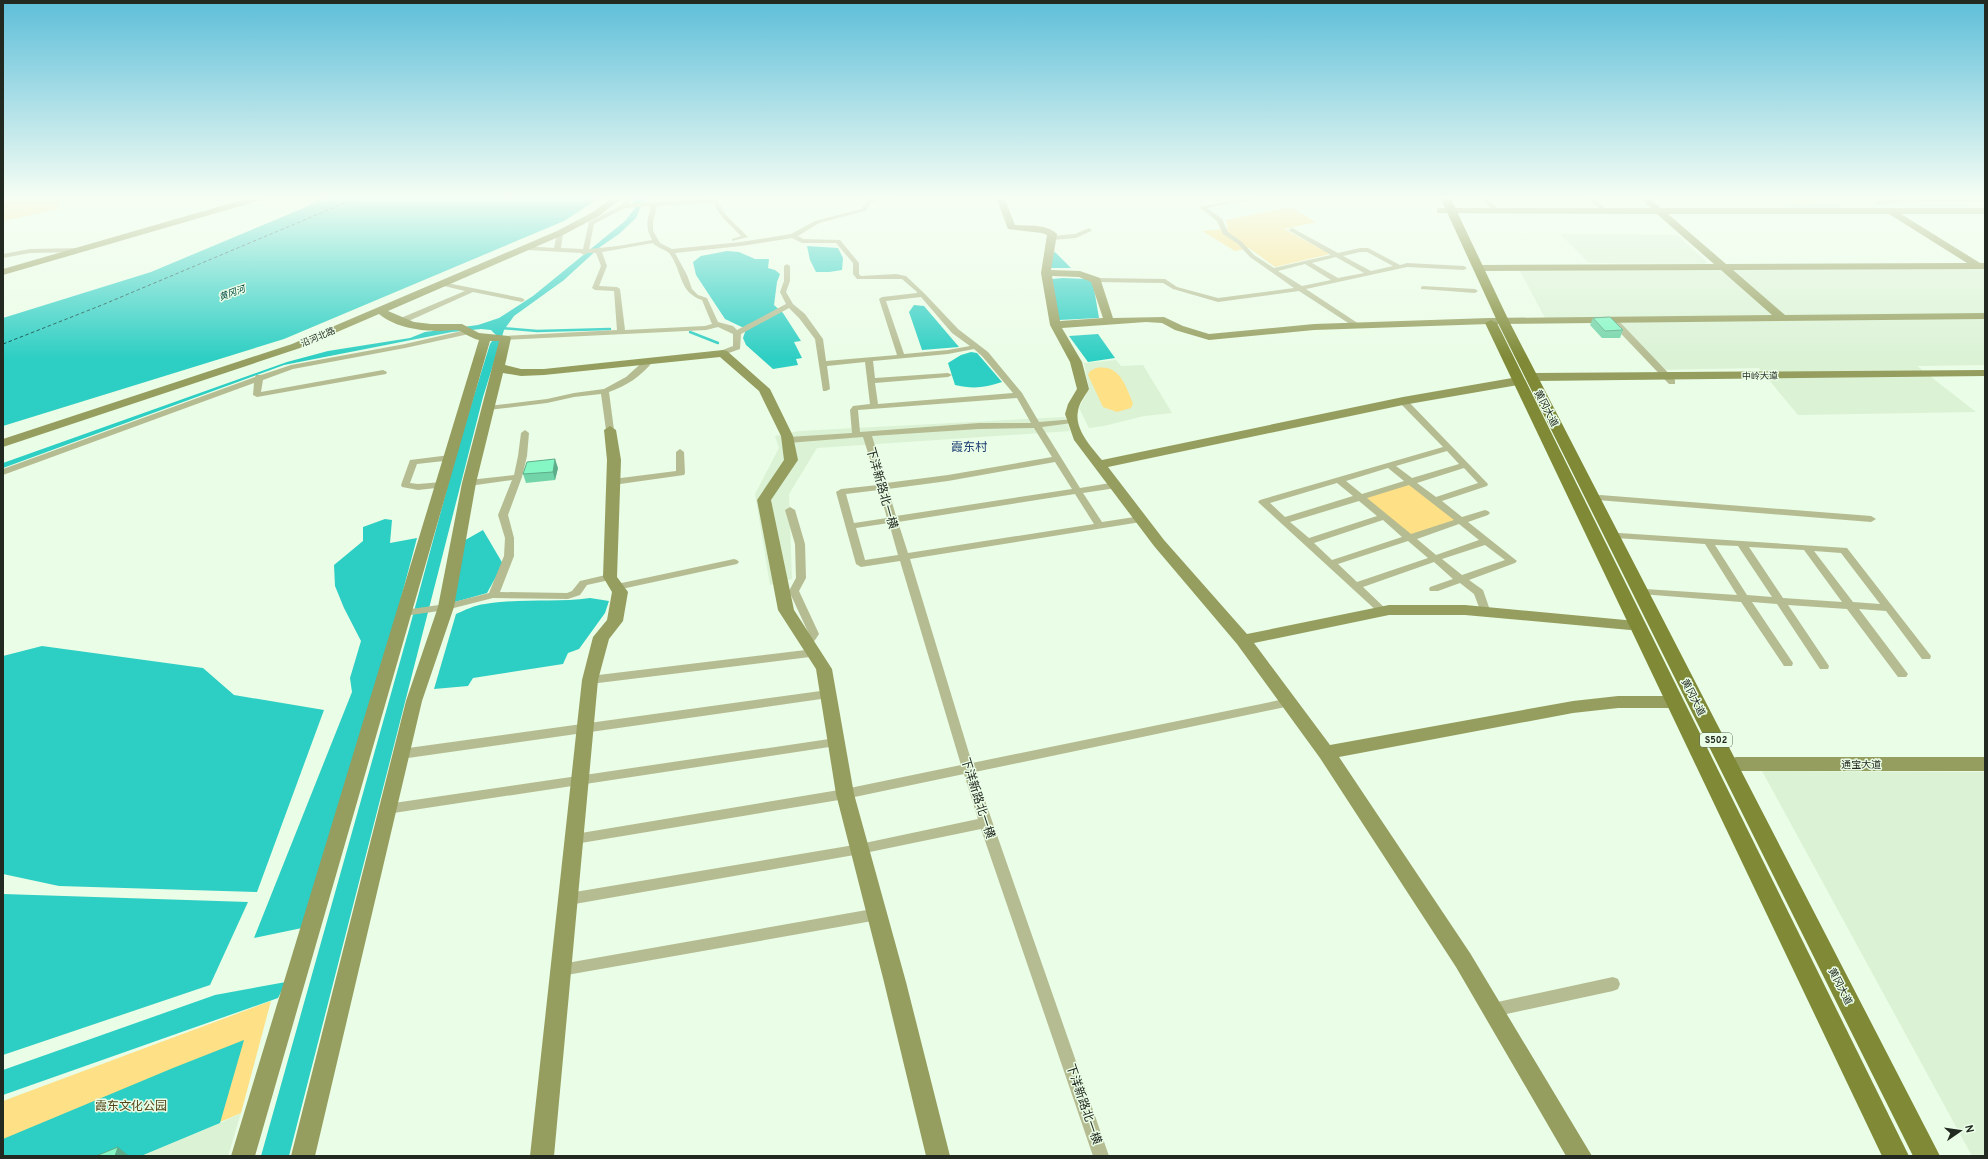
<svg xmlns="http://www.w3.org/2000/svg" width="1988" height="1159" font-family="Overpass,'Noto Sans SC',sans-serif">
	<rect width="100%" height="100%" fill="#eafde6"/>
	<g fill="#dbf2d5">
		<path d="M1773 197H1861L1865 199 1834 200 1846 208H1789Z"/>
		<path d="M1560 234 1677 235 1707 262 1704 264 1589 263Z"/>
		<path d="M1985 266V365L1917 366 1976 412 1798 415 1759 368 1656 370 1608 321 1546 320 1519 269Z"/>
		<path d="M1116 360 1121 366 1143 365 1172 413 1144 416 1104 426 1089 428 1079 408 1089 389 1084 363Z"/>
		<path d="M1065 417 1070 431 817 448 789 494 792 579 770 585 755 494 779 448 775 436 799 431Z"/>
		<path d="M1762 771 1985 772V1156H1972Z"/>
		<path d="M241 1113 228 1156H142L220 1123Z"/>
	</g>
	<g fill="#fee087">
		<path d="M3 197H60L59 209 3 221Z"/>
		<path d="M1777 197H1818L1820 199C1812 209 1787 202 1777 197Z"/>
		<path d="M1290 207 1316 222 1284 229 1330 254 1275 267 1249 248 1235 251 1202 231 1228 229 1226 220Z"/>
		<path d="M1096 368C1120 364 1125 385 1133 403L1131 408 1117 412 1103 407 1088 375 1090 371Z"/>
		<path d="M1410 482 1460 521 1409 538 1359 498Z"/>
		<path d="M271 1001 241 1113 141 1156H3V1101Z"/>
	</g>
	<g fill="#2dcec3">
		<path d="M325 197H601L564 221 284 339 3 426V318L151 272 306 207Z"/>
		<path d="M635 197H648L641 206 636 218 619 234 600 247 564 280 514 316 504 330 483 397 289 1156H261L410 626 459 444 490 344 496 335 491 330 481 329 452 332 284 365 3 468V463L287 362 328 351 410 338 425 332 478 325 499 318 533 296 625 221 636 207 633 203Z"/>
		<path d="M807 246 838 248 843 258 842 270 829 272H816L810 260Z"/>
		<path d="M727 251 739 252 755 259H769L768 268 775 270 780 274 777 282 774 305 783 313 801 341 794 342 802 358 796 359 798 365 773 369 746 345 743 338 746 329 725 319 696 275 693 262 701 256Z"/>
		<path d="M1055 252 1071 268H1051V255Z"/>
		<path d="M1063 278 1086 279 1093 283 1099 318 1059 320 1052 279Z"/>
		<path d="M914 305 924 306 959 347 922 350 909 312Z"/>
		<path d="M1098 334 1115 358 1088 362 1069 336Z"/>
		<path d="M971 352 977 353 1002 382C985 388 972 389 955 385L948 363 961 355Z"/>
		<path d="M385 519 392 520 390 543 417 538 388 647 302 928 254 938 352 692 350 678 361 641 344 608 335 586 334 565 363 541V527Z"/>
		<path d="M483 530 503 564 487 593 455 602 449 601 460 543Z"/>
		<path d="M590 598 609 601 605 613 579 649 568 653 563 664 473 678 468 686 434 689 456 614C465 610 475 605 485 604 520 598 555 603 590 598Z"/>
		<path d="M42 646 203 668 234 695 324 710 257 892 59 886 3 874V656Z"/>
		<path d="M3 894 248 902 210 985 3 1055Z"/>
		<path d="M286 982 278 998 3 1095V1070L215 995Z"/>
		<path d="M244 1040 220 1123 141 1156H3V1139L173 1068Z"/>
	</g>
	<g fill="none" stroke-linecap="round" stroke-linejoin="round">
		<g stroke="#2dcec3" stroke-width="2.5">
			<path d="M501 328 537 331 610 329"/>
			<path d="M690 332 718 343"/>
		</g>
		<path stroke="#004742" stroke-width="1" stroke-dasharray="3.5 2.5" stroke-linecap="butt" d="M3 344 102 305 359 197"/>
		<g fill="#b5bc92" fill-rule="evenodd">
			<path d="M626 197H632L628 204 711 199 709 197H715L726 215 748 237 732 241V239L741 236 722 217 713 203 657 206 653 222V231L660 243 672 249 741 242 791 234 815 221 861 209 867 201 874 197H900L897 199 878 200 871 203 865 211 819 223 798 236 803 239 840 240 859 263V274L861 276 896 274 906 276 925 294 958 329 988 352 1022 393 1039 422 1075 419V423H1072L1042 427 1080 488 1116 482 1120 485 1116 488 1083 493 1102 522 1141 516 1146 519 1141 522 910 559 972 763 1290 698 1294 699 1296 702 1294 705 1290 706 975 772 1109 1156H1093L981 829 860 854 569 905 564 903 562 899 564 895 569 893 860 844 978 819 964 774 845 799 575 844 570 843 569 839 570 835 575 834 845 789 961 765 900 561 861 567 856 564 836 492 841 489 878 485 863 437 788 443 784 440 788 437 852 433 850 410 853 406 870 404 865 362 827 366 830 389 826 391H823L815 339 799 318 789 308 741 334 740 349 723 355H720V351L733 346V334L718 327 706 330 505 340 501 338 505 336 617 330 614 291 595 290 592 288 601 266 596 253H587L584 255 581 253 527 250 524 248 527 246 554 248 557 233 560 231 563 233 561 248 583 249 589 222 622 205ZM651 206C647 220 645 227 652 240L618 246 589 249 594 224 625 208ZM792 238 802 243H836L853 263V274L857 279H902L917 292V293L882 297 879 299 897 355 826 361 823 339 805 314 793 304 786 292 790 281V266L787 264 784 266V281L780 292 786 304 737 330 733 326 718 322 707 298 698 295 692 289 687 275 675 253 741 246ZM653 243C657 248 665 249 669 253 683 271 678 292 702 300L712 324 705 326 625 330 620 289 617 287 599 286 607 266 602 252ZM921 297 952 333 970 346 948 350 904 354 886 301ZM974 349 982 356 1013 393 878 404 875 383 948 377 952 375 948 373 875 378 873 361 948 354ZM1017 398 1031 423H979L860 432 858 410ZM1034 428 1052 457 948 475 886 483 872 436 979 429ZM1055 462 1072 489 896 516 888 489 948 481ZM879 490 887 518 854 523 846 494ZM1075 494 1094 524 908 553 898 522ZM889 523 898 555 865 560 856 528Z"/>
			<path d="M1252 197H1266L1207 208 1222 219 1228 232 1242 242 1254 255 1274 268 1331 255 1290 231 1289 230 1292 228 1338 253 1360 248H1368L1400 265 1407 263 1464 266 1467 268 1464 270 1407 267 1306 289 1359 324 1360 326 1356 328 1299 291 1218 302 1173 289 1163 283 1096 282 1093 280 1096 278 1165 279 1177 287 1218 298 1294 288 1250 257 1238 244 1223 234 1217 221 1199 207ZM1360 252H1367L1393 266 1371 271 1343 256ZM1336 257 1364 273 1338 278 1312 263ZM1305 264 1331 280 1302 286 1278 271Z"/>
			<path d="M1480 197H1486L1498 210V212H1494Z"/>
			<path d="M1587 197H1593L1607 210V212H1603Z"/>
			<path d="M1903 197H1985V201L1911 202 1878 205 1875 203 1878 201 1905 199Z"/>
			<path d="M1089 228 1092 230 1091 231 1076 238 1052 240 1049 238 1052 236 1075 234Z"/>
			<path d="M30 249 81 248 84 250 81 252 30 253 3 258V254Z"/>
			<path d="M442 282 522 298 525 300 522 302 473 292 402 324H396V320L465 291 440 285 439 284Z"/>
			<path d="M1423 286 1475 289 1478 291 1475 293 1421 289V287Z"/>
			<path d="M1611 319H1617L1675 380V384H1669L1611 323Z"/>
			<path d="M466 330 470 332 469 334 405 348 293 369 263 380 261 392 383 370 387 372 386 374 257 397 253 395 254 383 3 475V469L255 377 256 375H261L291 365 405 344Z"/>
			<path d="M646 359H649L653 361C642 376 626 386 609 392L614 430 613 432 610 433 606 430 601 394 574 397 547 403 488 410 484 408 488 406 547 399 574 393 604 389 626 377Z"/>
			<path d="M1400 399H1406L1488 484 1487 486 1442 501 1462 517 1485 510 1488 511 1490 513 1488 515 1468 522 1517 561 1515 563 1469 580 1483 590 1491 613 1490 615H1482L1474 594 1460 583 1438 591H1430L1429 589 1430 587 1453 579 1434 562 1363 587 1388 611 1387 613H1379L1258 502 1260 500 1443 447 1400 403ZM1447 451 1459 464 1412 478 1396 466ZM1388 468 1404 481 1362 494 1346 481ZM1464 468 1478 483 1436 497 1417 483ZM1337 483 1353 496 1285 517 1270 503ZM1409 485 1454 520 1411 534 1367 498ZM1359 501 1377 516 1309 538 1290 522ZM1383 520 1402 537 1332 560 1314 543ZM1459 524 1479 540 1436 555 1417 539ZM1408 541 1428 558 1357 582 1338 564ZM1485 545 1505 560 1462 575 1442 559Z"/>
			<path d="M525 430 529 433 527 456 522 477 508 515 514 538V556L500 592 567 593 572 591 580 581 610 574 614 575 615 577 614 579 587 585 580 595 568 599 493 598 446 610 404 616 400 615 399 613 400 611 404 610 446 604 489 593 504 556 505 538 498 515 512 480 469 486 465 483 469 480 514 475 518 456 521 433Z"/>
			<path d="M680 449 684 452 685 473 684 475 613 485 609 482 613 479 676 471V452Z"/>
			<path d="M450 455 454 458 453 460 417 464 410 483 418 484 442 482 445 483 446 485 445 487 418 490 402 487 401 485 410 460Z"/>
			<path d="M1600 495 1871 516 1876 519 1871 522 1597 500 1595 498 1597 496Z"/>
			<path d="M790 507 795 510 805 544 806 578 799 591 819 634C815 640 811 648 803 646L802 643 809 634 789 591 796 578 795 544 785 510Z"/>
			<path d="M1619 533 1847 548 1931 656 1930 659H1922L1886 611 1859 609 1908 674 1906 677H1898L1847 609 1788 605 1829 666 1828 669H1820L1777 604 1752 602 1793 663 1792 666H1784L1741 602 1641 594 1640 592 1645 589 1737 595 1705 544 1616 538 1614 536 1616 534ZM1715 545 1738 546 1772 597 1747 595ZM1749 547 1804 550 1842 602 1783 598ZM1814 551 1841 553 1880 604 1853 602Z"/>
			<path d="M734 559 737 560 739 562 737 564 617 590 612 587 617 584Z"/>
			<path d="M814 649 818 650 819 653 818 656 590 684 586 683 584 680 586 677 590 676Z"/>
			<path d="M828 690 832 691 834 694 832 697 828 698 401 759 397 757 395 754 397 751 401 749Z"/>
			<path d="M836 738 840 739 842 742 840 745 836 746 387 814 383 813 381 809 383 805 387 804Z"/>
			<path d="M878 908 883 910 885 914 883 918 878 920 561 976 556 975 554 970 556 965 561 964Z"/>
			<path d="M1613 977 1618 979 1620 984 1618 989 1613 991 1493 1017 1488 1015 1486 1010 1488 1005 1493 1003Z"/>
		</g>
		<g fill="#959e5f" fill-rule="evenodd">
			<path d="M252 197H266L265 199 3 275V269Z"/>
			<path d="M613 197H623L599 216 563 235 388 311 414 322 431 324H462L479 333 509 336 511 338 505 365 521 369H544L723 350 727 351 770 389 793 436 798 460 771 500 794 610 832 669 854 794 906 982 950 1156H926L884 982 836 794 816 669 778 610 757 500 784 460 781 436 759 391 720 357 544 375 521 376 503 373 476 483 454 607 422 701 315 1156H291L406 701 438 607 462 483 499 341H490L255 1156H231L479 340C471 338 466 334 460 331 455 329 446 331 441 331 421 331 396 328 379 314L300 348 3 447V439L292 344 557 231 593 212Z"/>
			<path d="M996 197H1004L1015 225C1028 226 1047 224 1057 234L1051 270 1080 271 1100 278 1113 318 1164 317 1183 326 1209 334 1314 324 1489 318 1772 315 1721 270 1480 271 1475 268 1480 265 1714 264 1657 214 1437 213V209L1440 208H1651L1639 197H1648L1661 208H1985V214H1901L1980 263H1985V269L1733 270 1785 315 1985 313V319L1489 324 1314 330 1209 340 1175 330 1162 323 1146 322 1062 328 1082 362 1089 389C1085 396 1079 403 1078 411 1074 429 1092 448 1102 460L1403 397 1518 377 1524 381 1518 385 1403 405 1108 467 1164 540 1247 634 1389 605H1465L1636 621 1638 625 1636 629 1630 630 1465 615H1389L1254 643 1330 745 1573 701 1618 696H1674L1680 698 1682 702 1680 706 1674 708H1618L1573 713 1339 757 1470 953 1592 1156H1566L1456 967 1320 758 1237 644 1154 546 1074 440 1065 414 1068 404 1077 389 1070 362 1050 325 1041 273 1047 235 1042 233 1008 229ZM1668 214H1889L1967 263 1726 264ZM1052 276 1079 277 1091 282 1103 318 1060 321Z"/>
			<path d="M1985 370V376L1535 381 1529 377 1535 373Z"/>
			<path d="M610 426 616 430 621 460 617 577 628 592 623 621 609 639 598 680 554 1156H530L582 680 593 637 607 620 612 592 603 577 607 460 604 430Z"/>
			<path d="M1736 757H1985V771H1736L1730 769 1727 764 1730 759Z"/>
		</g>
		<g fill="#7f8936" fill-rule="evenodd">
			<path d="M1440 197H1450L1509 321 1940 1156H1913L1498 323Z"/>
			<path d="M1491 320 1497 323 1909 1156H1882L1485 323Z"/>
		</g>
	</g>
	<g fill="#72d4a9">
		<path d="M1593 318 1623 330 1620 338H1602L1590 325Z"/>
		<path d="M558 468 555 480 526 483 523 474Z"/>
	</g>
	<g fill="#5dad8a">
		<path d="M555 459 558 468 555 480 553 472Z"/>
		<path d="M118 1147 129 1156H115Z"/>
	</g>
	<g fill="#85f7c5" stroke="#5dad8a">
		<path d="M1610 317 1623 330 1605 331 1593 318Z"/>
		<path d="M555 459 553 472 523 474 527 462Z"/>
		<path d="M118 1147 115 1156H96Z"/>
	</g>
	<linearGradient id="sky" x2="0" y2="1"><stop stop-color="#5dbed9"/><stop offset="0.55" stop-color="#f6fef4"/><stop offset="1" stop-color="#f6fef4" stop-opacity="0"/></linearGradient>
	<rect width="1988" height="359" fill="url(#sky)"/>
	<g text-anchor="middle" stroke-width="3" stroke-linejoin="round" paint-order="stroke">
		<g font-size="9" font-style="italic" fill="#004742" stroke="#eafde6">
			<text transform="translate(232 293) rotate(-20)" y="3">黄冈河</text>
		</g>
		<g font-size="9" fill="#222920" stroke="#eafde6">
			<text transform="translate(318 337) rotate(-23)" y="3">沿河北路</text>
			<text transform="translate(1760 376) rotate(-1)" y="3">中岭大道</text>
		</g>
		<rect fill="#eafde6" stroke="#5e695b" stroke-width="1" x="1700" y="733" width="32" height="14" rx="3"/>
		<g font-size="9" font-weight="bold" fill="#222920">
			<text x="1716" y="743">S502</text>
		</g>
		<g font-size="10" fill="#222920" stroke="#eafde6">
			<text transform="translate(1547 408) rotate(63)" y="4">黄冈大道</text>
			<text transform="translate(1694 697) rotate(63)" y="4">黄冈大道</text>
			<text x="1861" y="768">通宝大道</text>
			<text transform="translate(1841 986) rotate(63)" y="4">黄冈大道</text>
		</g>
		<g font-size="12" fill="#1d3e74" stroke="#eafde6">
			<text x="969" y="451">霞东村</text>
		</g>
		<g font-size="12" fill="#222920" stroke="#eafde6">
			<text transform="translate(882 488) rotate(74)" y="4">下洋新路北一横</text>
			<text transform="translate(978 798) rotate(72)" y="4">下洋新路北一横</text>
			<text transform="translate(1084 1104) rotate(71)" y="4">下洋新路北一横</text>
		</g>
		<g font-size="12" fill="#514419" stroke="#eafde6">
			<text x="131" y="1110">霞东文化公园</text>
		</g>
	</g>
	<rect width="1988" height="1159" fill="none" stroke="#222920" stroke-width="8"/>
	<g transform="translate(1960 1131) rotate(77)" stroke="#eafde6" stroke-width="3" paint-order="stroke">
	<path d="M0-3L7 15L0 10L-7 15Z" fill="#222920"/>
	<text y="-6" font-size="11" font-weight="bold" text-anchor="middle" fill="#222920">N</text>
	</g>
</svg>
